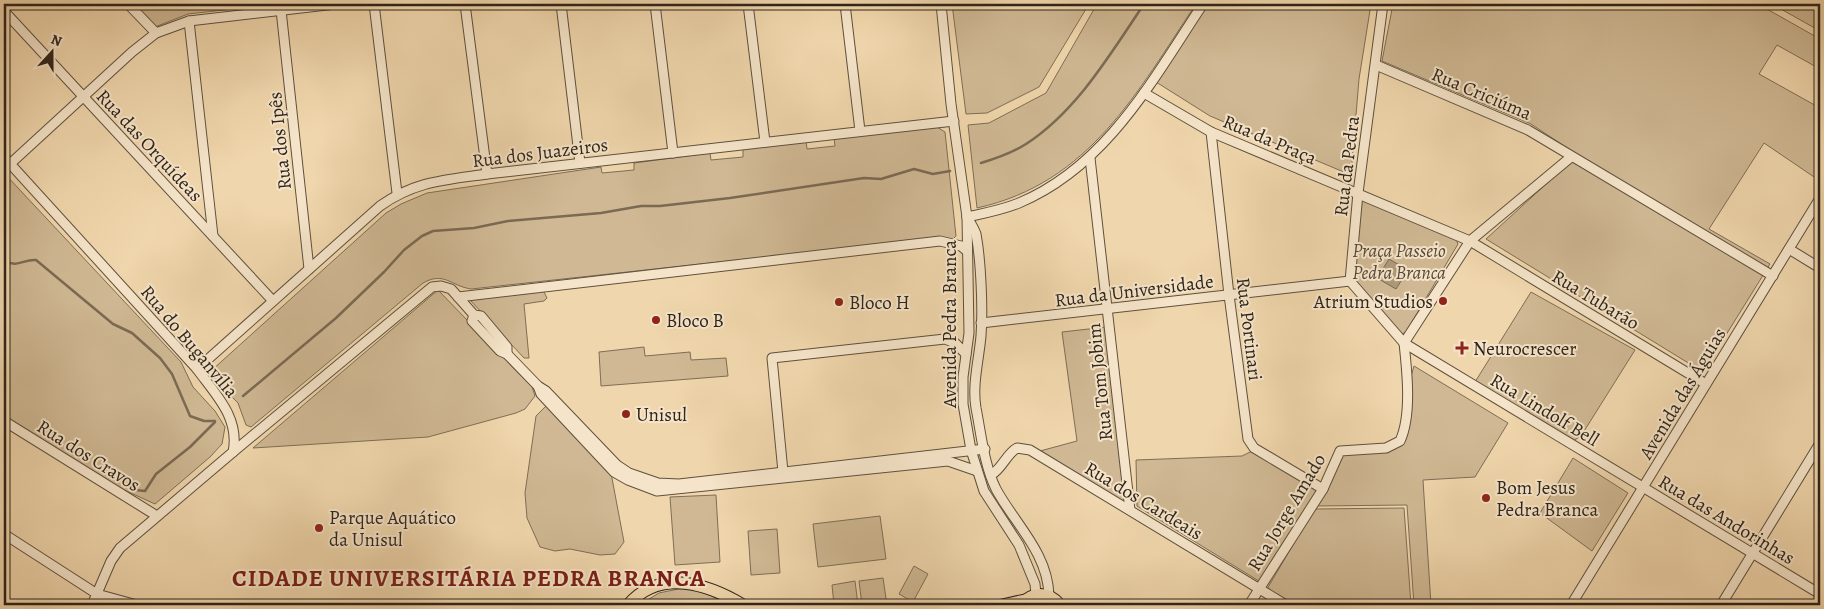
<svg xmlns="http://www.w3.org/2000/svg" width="1824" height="609" font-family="Alegreya,serif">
	<rect width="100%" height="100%" fill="#f0d6ac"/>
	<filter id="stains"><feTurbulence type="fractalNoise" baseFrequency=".004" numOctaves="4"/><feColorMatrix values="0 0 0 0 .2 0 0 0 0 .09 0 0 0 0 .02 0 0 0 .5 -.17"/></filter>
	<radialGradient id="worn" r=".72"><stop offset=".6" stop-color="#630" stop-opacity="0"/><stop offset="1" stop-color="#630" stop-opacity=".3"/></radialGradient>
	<g fill="#cfb893" stroke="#7e6e56">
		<path d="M133 4H280L188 14 155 27Z"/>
		<path d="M952 4H1089L1039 87 987 113 966 114Z"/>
		<path d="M1097 4H1196C1137 92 1090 183 977 208L968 125 989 123 1046 93Z"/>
		<path d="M1207 4H1371L1359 79 1351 175 1210 116 1156 82Z"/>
		<path d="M1393 4H1758L1820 39V69L1777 45 1759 74 1820 108V181L1764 143 1709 229 1770 264 1703 372 1486 239 1578 155 1531 124 1382 61Z"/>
		<path d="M1772 4H1820V31Z"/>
		<path d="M937 127 945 132 956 236 952 240 940 238 471 289C451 286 444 271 423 283L251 427 246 425 238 403 212 377V370L386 213 401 204 427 193 601 167 602 173 634 170V163L710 153 711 160 743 157V149L806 141 807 149 835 146 834 138Z"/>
		<path d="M4 173 181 362 193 387 215 411 225 427 222 444 210 457 155 504 122 489 4 416Z"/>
		<path d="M1360 198 1456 239 1458 244 1406 332 1402 334 1354 279Z"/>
		<path d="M438 290 532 387 535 396 525 409 516 413 428 437 253 448Z"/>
		<path d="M543 290 547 298 544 301 524 304 529 358H524L470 300Z"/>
		<path d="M1531 292 1635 350 1581 436 1573 441 1475 382Z"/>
		<path d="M1106 327 1125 503 1040 451 1077 441 1062 332Z"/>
		<path d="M644 347 645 356 690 352 691 360 726 358 728 376 601 386 599 352Z"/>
		<path d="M1414 366 1508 423 1475 477 1423 480 1431 605H1414L1407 505 1315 506 1342 454 1393 450 1403 442 1410 380Z"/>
		<path d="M547 405 611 473 624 542 615 554 600 555 570 549 555 551 540 547 527 518 525 493 536 416Z"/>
		<path d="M1254 450 1321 489 1262 583 1137 506 1136 460 1242 456Z"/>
		<path d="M1573 458 1628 493 1592 551 1540 513Z"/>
		<path d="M716 495 720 562 675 565 670 497Z"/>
		<path d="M1404 508 1411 605H1296L1267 589 1314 509Z"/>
		<path d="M880 516 886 559 818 567 813 524Z"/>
		<path d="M777 529 780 573 751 575 748 531Z"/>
		<path d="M914 566 928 574 913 602 899 594Z"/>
		<path d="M883 578 887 605H862L859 581Z"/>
		<path d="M855 581 858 605H834L832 585Z"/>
		<path d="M683 588 697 589 731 605H639L659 593Z"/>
	</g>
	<path fill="#ae997a" stroke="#7b6a54" d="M1389 259 1408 270 1396 289 1377 278Z"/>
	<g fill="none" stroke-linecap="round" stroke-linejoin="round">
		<g stroke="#7b6a54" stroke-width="2.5">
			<path d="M981 163C997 158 1012 153 1026 144 1077 111 1111 53 1144 4"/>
			<path d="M4 261C19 268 23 259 36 260L113 324 132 333 160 358 172 374 190 416 204 421H215"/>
			<path d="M243 396 336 318 384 272 404 250 422 236 433 231 474 228 508 221 601 213 641 206H660L730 198 864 178 881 179 914 169 933 174 950 171"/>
			<path d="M136 490 145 491 156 474 190 447 215 422"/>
		</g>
		<g stroke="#5e503e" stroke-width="11">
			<g id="minor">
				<path d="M128 4 156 33"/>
				<path d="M374 4 397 193"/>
				<path d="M465 4 487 174"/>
				<path d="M561 4 580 163"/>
				<path d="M655 4 673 153"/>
				<path d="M748 4 765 142"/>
				<path d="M845 4 860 131"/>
				<path d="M941 4 951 104 967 217 969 333 963 377V404L971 450 984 491 1019 545 1035 584 1036 595"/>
				<path d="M1383 4 1358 193 1350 281 1404 343 1820 594"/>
				<path d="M281 10 309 269"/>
				<path d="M4 11 273 301"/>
				<path d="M189 21 213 236"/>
				<path d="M1376 65 1528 130 1773 276"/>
				<path d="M1144 93 1211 132 1470 241 1706 384"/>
				<path d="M1211 132 1229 295 1248 439 1254 448 1323 489"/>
				<path d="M4 157 197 369C216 395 240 418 233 452L120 548 111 561 92 605"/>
				<path d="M1090 158 1130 510"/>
				<path d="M10 164 132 52 156 33 189 21 336 4"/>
				<path d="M967 217C970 222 974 228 976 234 981 261 983 309 981 336 979 359 972 385 976 408 981 433 984 465 996 489 1015 524 1048 553 1049 596"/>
				<path d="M967 217C985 213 1002 210 1019 203 1107 166 1153 79 1203 4"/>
				<path d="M1789 249 1820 268"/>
				<path d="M458 297 940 241 961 246 967 251"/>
				<path d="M474 315 472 321 500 351 507 354 538 386 546 391 617 465 629 473 658 483 679 484 985 449"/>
				<path d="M981 323 1350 281"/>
				<path d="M1404 343 1470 241 1571 157"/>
				<path d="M197 369 380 206C415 181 445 180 487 174L954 121"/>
				<path d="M538 386 541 394 614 472 628 480 657 491 948 461 977 471"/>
				<path d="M4 421 157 516"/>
				<path d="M233 452 432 287 441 286 451 289 474 315 481 316 507 347V354"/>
				<path d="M783 472 772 358 945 339 955 343 966 354"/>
				<path d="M991 475C1003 468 1006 454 1017 448L1030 450 1286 605"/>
				<path d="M4 534 97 594 137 605"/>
				<path d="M1249 605 1323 489 1340 451 1386 448 1400 441C1412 415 1407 371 1404 343"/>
				<path d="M1571 605 1820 198"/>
				<path d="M1721 605 1820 443"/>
			</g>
		</g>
		<g stroke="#2e241a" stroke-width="13">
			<g id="major">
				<path d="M628 605C660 568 708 584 743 605"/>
				<path d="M1002 605 1025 600"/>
				<path d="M1021 605C1032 591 1049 591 1060 605"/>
			</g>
		</g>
		<use href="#minor" stroke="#f5e4c9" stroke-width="9"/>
		<use href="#major" stroke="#f0d6ac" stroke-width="11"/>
	</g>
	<g fill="#8f2418" stroke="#f5e4c9" stroke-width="2">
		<circle cx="1443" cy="301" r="5"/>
		<circle cx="839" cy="302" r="5"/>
		<circle cx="656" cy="320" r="5"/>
		<path d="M1459.5 340.5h5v5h5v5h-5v5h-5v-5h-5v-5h5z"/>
		<circle cx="626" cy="414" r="5"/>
		<circle cx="1486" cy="498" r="5"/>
		<circle cx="319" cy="528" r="5"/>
	</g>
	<g text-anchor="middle" stroke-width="4" stroke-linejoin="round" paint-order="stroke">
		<g font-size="19" fill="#2e241a" stroke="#f5e4c9">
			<text transform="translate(1482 93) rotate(23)" y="7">Rua Criciúma</text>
			<text transform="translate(1270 139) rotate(23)" y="7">Rua da Praça</text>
			<text transform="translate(279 141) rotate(-96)" y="7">Rua dos Ipês</text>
			<text transform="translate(150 145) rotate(47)" y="7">Rua das Orquídeas</text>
			<text transform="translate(540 152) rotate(-7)" y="7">Rua dos Juazeiros</text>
			<text transform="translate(1346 166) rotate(-83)" y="7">Rua da Pedra</text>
			<text transform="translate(1134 290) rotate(-7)" y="7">Rua da Universidade</text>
			<text transform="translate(1596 299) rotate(31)" y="7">Rua Tubarão</text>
			<text transform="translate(949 324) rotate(-90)" y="7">Avenida Pedra Branca</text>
			<text transform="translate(1250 329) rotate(83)" y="7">Rua Portinari</text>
			<text transform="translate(190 341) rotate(50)" y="7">Rua do Buganvília</text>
			<text transform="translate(1099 382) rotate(-96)" y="7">Rua Tom Jobim</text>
			<text transform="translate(1682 393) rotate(-59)" y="7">Avenida das Águias</text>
			<text transform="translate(1545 409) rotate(31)" y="7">Rua Lindolf Bell</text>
			<text transform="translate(89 455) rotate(32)" y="7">Rua dos Cravos</text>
			<text transform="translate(1144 500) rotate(31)" y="7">Rua dos Cardeais</text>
			<text transform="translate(1286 512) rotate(-59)" y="7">Rua Jorge Amado</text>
			<text transform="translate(1727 519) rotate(31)" y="7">Rua das Andorinhas</text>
		</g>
		<g font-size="19" font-style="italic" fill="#564938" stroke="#f5e4c9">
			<text x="1399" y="257">Praça Passeio<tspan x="1399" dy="22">Pedra Branca</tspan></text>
		</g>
		<g font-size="19" fill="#2e241a" stroke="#f5e4c9" text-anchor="start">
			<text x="1433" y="308" text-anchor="end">Atrium Studios</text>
			<text x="849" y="309">Bloco H</text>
			<text x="666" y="327">Bloco B</text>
			<text x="1473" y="355">Neurocrescer</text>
			<text x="636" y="421">Unisul</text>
			<text x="1496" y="494">Bom Jesus<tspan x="1496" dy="22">Pedra Branca</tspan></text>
			<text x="329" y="524">Parque Aquático<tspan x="329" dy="22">da Unisul</tspan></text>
		</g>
		<g font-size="24" font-weight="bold" letter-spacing="1" fill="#7a1f14" stroke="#f5e4c9">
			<text x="469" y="586">CIDADE UNIVERSITÁRIA PEDRA BRANCA</text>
		</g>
	</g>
	<rect width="1824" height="609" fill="none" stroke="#f0d6ac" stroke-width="20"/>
	<rect x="5" y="5" width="1814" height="599" fill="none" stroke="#2e241a" stroke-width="2.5"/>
	<rect x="10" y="10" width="1804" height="589" fill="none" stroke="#2e241a"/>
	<g transform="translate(52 52) rotate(21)" stroke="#f5e4c9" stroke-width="4" paint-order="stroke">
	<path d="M0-4L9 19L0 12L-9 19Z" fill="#2e241a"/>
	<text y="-8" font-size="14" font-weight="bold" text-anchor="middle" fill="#2e241a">N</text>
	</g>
	<rect width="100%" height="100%" filter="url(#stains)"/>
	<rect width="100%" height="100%" fill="url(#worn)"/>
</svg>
